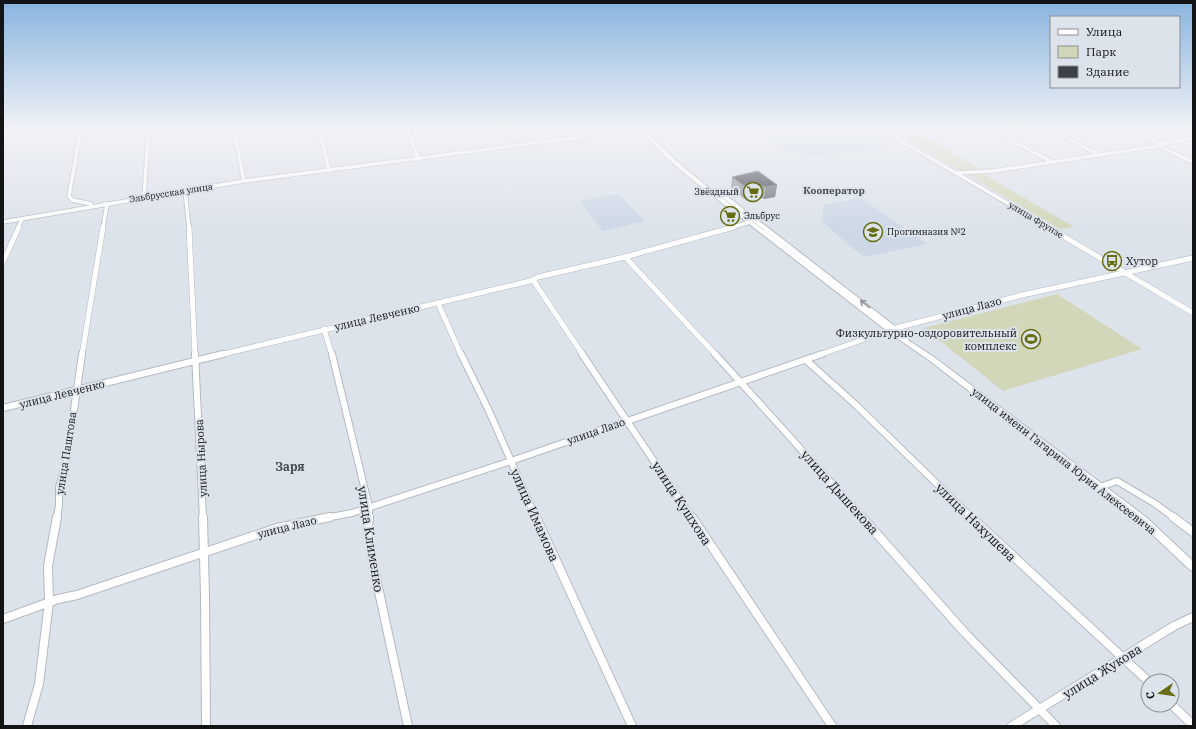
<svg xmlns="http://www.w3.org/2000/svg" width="1196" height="729" font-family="'IBM Plex Serif',serif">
	<rect width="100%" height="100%" fill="#dde3eb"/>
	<g fill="#cdd8e6">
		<path d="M85 128H138L84 134Z"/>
		<path d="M756 128H870L892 142 888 143 893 146 816 157 782 150Z"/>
		<path d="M618 194 645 221 603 231 580 201Z"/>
		<path d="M861 198 927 244 865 257 851 247 822 221 824 205Z"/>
	</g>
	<g fill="#d3d7b9">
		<path d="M887 128H909L980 169 983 174 1074 227 1060 229Z"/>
		<path d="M1057 294 1142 349 1003 391 924 328Z"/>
	</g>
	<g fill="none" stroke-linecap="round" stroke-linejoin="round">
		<g stroke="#b3b9c1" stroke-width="5">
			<g id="minor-far3">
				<path d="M81 128 69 196 72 200 91 204"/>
				<path d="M234 128 244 181"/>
				<path d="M319 128 329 171"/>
				<path d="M407 128 418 159"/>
				<path d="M531 128 541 142"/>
				<path d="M879 128 1050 228"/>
				<path d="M989 128 1052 162"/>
				<path d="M1048 128 1099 155"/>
				<path d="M1129 128 1162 144"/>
				<path d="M1159 146 1193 162"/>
				<path d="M958 173 993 171 1159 146 1162 144 1193 138"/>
				<path d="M185 191 189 228"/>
				<path d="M144 198 148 136"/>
				<path d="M3 222 244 181 649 128"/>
				<path d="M18 228 22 219"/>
				<path d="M103 228 107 204H104"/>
				<path d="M730 228 750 222"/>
			</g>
		</g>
		<g stroke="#b3b9c1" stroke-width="6">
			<g id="minor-far2">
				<path d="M189 227 195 355"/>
				<path d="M1048 227 1193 313"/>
				<path d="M625 257 716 355"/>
				<path d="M3 262 19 227"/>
				<path d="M533 280 583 355"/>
				<path d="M438 303 461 355"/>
				<path d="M324 329 332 355"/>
				<path d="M82 355 103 227"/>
				<path d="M219 355 530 281 538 277 625 257 734 227"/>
				<path d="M819 355 896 328 1022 295 1193 258"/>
			</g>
		</g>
		<g stroke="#b3b9c1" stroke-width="8">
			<g id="minor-far1">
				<path d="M195 354 203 518"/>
				<path d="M332 354 369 507V518"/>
				<path d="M461 354 489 411 536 518"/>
				<path d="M582 354 692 518"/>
				<path d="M715 354 863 518"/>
				<path d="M806 360 857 406 972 518"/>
				<path d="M3 408 223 354"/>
				<path d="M1100 487 1117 481 1154 503 1175 518"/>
				<path d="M57 518 59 505V487L67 459 82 354"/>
				<path d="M325 518 352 513 511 461 822 354"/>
			</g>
		</g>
		<g stroke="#b3b9c1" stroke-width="10">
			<g id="minor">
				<path d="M203 517 205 596 206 726"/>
				<path d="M369 517 368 530 373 564 408 726"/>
				<path d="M536 517 632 726"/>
				<path d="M692 517 832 726"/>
				<path d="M862 517 965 633 1056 726"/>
				<path d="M971 517 1148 681"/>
				<path d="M1173 517 1193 532"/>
				<path d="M3 619 58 599 77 595 277 528 330 517"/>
				<path d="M1172 705 1193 725"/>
				<path d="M27 726 39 684 49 602 48 566 57 517"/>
				<path d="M1012 726 1174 626 1193 617"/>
			</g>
		</g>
		<g stroke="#b3b9c1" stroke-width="2">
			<path id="tertiary" d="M641 128H645L648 133 679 163 699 180 828 280 714 191V189H718L909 337 910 338 908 340 934 357 1146 517 1193 561V571L1190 570 1140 523 930 361 887 331 695 182C684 173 644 140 641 128Z"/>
		</g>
		<use href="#minor-far3" stroke="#fff" stroke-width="3.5"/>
		<use href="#minor-far2" stroke="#fff" stroke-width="5"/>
		<use href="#minor-far1" stroke="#fff" stroke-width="6"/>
		<use href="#minor" stroke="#fff" stroke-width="8"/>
		<use href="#tertiary" fill="#fff" fill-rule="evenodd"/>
	</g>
	<path fill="#8c9299" d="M732 177 777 185 775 197 764 199 762 198 747 201 731 188Z"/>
	<g fill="#6c7278">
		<path d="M777 185 775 197 764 199 766 187Z"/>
		<path d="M764 186 762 198 747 201 749 189Z"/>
	</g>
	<path fill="#3c4147" stroke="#6c7278" d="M758 171 777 185 766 187 764 186 749 189 732 177Z"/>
	<defs><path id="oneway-shaft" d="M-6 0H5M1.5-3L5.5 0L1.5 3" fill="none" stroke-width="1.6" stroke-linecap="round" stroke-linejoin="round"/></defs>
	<use stroke="#949596" href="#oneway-shaft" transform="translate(865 304) rotate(-142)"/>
	<linearGradient id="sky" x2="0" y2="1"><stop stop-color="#89b4df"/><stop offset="0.56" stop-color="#f0f2f6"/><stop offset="1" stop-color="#f0f2f6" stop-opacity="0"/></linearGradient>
	<rect width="1196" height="230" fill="url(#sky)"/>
	<defs>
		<g id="supermarket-ring" transform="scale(1)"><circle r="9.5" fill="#dde3eb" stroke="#666c10" stroke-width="1.5"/><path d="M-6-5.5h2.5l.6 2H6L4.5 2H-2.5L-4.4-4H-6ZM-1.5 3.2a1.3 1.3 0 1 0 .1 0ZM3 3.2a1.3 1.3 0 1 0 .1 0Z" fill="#666c10"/></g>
		<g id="school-ring" transform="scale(1)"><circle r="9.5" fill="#dde3eb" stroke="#666c10" stroke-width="1.5"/><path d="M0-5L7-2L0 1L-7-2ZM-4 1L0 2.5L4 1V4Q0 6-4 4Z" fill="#666c10"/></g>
		<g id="bus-ring" transform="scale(1)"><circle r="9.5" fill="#dde3eb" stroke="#666c10" stroke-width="1.5"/><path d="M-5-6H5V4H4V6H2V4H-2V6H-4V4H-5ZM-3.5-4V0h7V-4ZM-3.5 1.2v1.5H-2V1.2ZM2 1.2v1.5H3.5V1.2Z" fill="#666c10"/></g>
		<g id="stadium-ring" transform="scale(1)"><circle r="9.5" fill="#dde3eb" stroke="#666c10" stroke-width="1.5"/><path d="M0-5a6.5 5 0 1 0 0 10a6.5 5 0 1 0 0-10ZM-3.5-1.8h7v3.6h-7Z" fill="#666c10"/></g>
	</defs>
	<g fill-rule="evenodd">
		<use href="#supermarket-ring" x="753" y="192"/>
		<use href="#supermarket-ring" x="730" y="216"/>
		<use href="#school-ring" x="873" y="232"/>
		<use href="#bus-ring" x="1112" y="261"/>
		<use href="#stadium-ring" x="1031" y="339"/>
	</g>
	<g text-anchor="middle" stroke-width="4" stroke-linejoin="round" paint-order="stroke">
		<g font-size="9" fill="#121416" stroke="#dde3eb" text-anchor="start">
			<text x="739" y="195" text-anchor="end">Звёздный</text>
			<text x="744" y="219">Эльбрус</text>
			<text x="887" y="235">Прогимназия №2</text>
		</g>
		<g font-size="9" fill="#121416" stroke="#dde3eb">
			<text transform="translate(171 193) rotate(-9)" y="3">Эльбрусская улица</text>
			<text transform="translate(1036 220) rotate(31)" y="3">улица Фрунзе</text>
		</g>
		<g font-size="10" font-weight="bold" fill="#474c52" stroke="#dde3eb">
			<text x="834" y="194">Кооператор</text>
		</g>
		<g font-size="11" fill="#121416" stroke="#dde3eb" text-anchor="start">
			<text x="1126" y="265">Хутор</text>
			<text x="1017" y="337" text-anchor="end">Физкультурно-оздоровительный<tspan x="1017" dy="13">комплекс</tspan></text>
		</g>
		<g font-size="11" fill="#121416" stroke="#dde3eb">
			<text transform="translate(972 308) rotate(-15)" y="4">улица Лазо</text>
			<text transform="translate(377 317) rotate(-13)" y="4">улица Левченко</text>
			<text transform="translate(62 394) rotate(-14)" y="4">улица Левченко</text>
			<text transform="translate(596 431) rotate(-19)" y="4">улица Лазо</text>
			<text transform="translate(66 453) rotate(-81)" y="4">улица Паштова</text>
			<text transform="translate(201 458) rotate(-93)" y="4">улица Нырова</text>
			<text transform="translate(1064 461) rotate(38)" y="4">улица имени Гагарина Юрия Алексеевича</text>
			<text transform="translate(287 527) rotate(-14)" y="4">улица Лазо</text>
		</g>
		<g font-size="12" font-weight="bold" fill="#474c52" stroke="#dde3eb">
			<text x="290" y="471">Заря</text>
		</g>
		<g font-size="13" fill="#121416" stroke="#dde3eb">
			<text transform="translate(840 492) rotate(48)" y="5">улица Дышекова</text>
			<text transform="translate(682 503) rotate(57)" y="5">улица Кушхова</text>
			<text transform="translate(535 515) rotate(66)" y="5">улица Имамова</text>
			<text transform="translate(976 522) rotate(44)" y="5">улица Нахушева</text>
			<text transform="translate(371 539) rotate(81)" y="5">улица Клименко</text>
			<text transform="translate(1102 671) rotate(-32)" y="5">улица Жукова</text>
		</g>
	</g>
	<rect width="1196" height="729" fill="none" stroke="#121416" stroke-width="8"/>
	<rect x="1050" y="16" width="130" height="72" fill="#dde3eb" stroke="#8c9096"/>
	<rect x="1058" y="29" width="20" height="6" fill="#ffffff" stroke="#8c9096"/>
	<text x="1086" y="36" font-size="12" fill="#121416">Улица</text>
	<rect x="1058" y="46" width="20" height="12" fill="#d3d7b9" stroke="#8c9096"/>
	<text x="1086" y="56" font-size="12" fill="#121416">Парк</text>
	<rect x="1058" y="66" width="20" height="12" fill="#3c4147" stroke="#8c9096"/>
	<text x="1086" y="76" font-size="12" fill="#121416">Здание</text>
	<g transform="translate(1160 693) rotate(257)"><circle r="19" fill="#dde3eb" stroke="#8c9096"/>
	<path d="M0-3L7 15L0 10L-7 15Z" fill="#666c10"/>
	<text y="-6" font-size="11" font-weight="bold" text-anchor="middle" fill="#121416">С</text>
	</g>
</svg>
